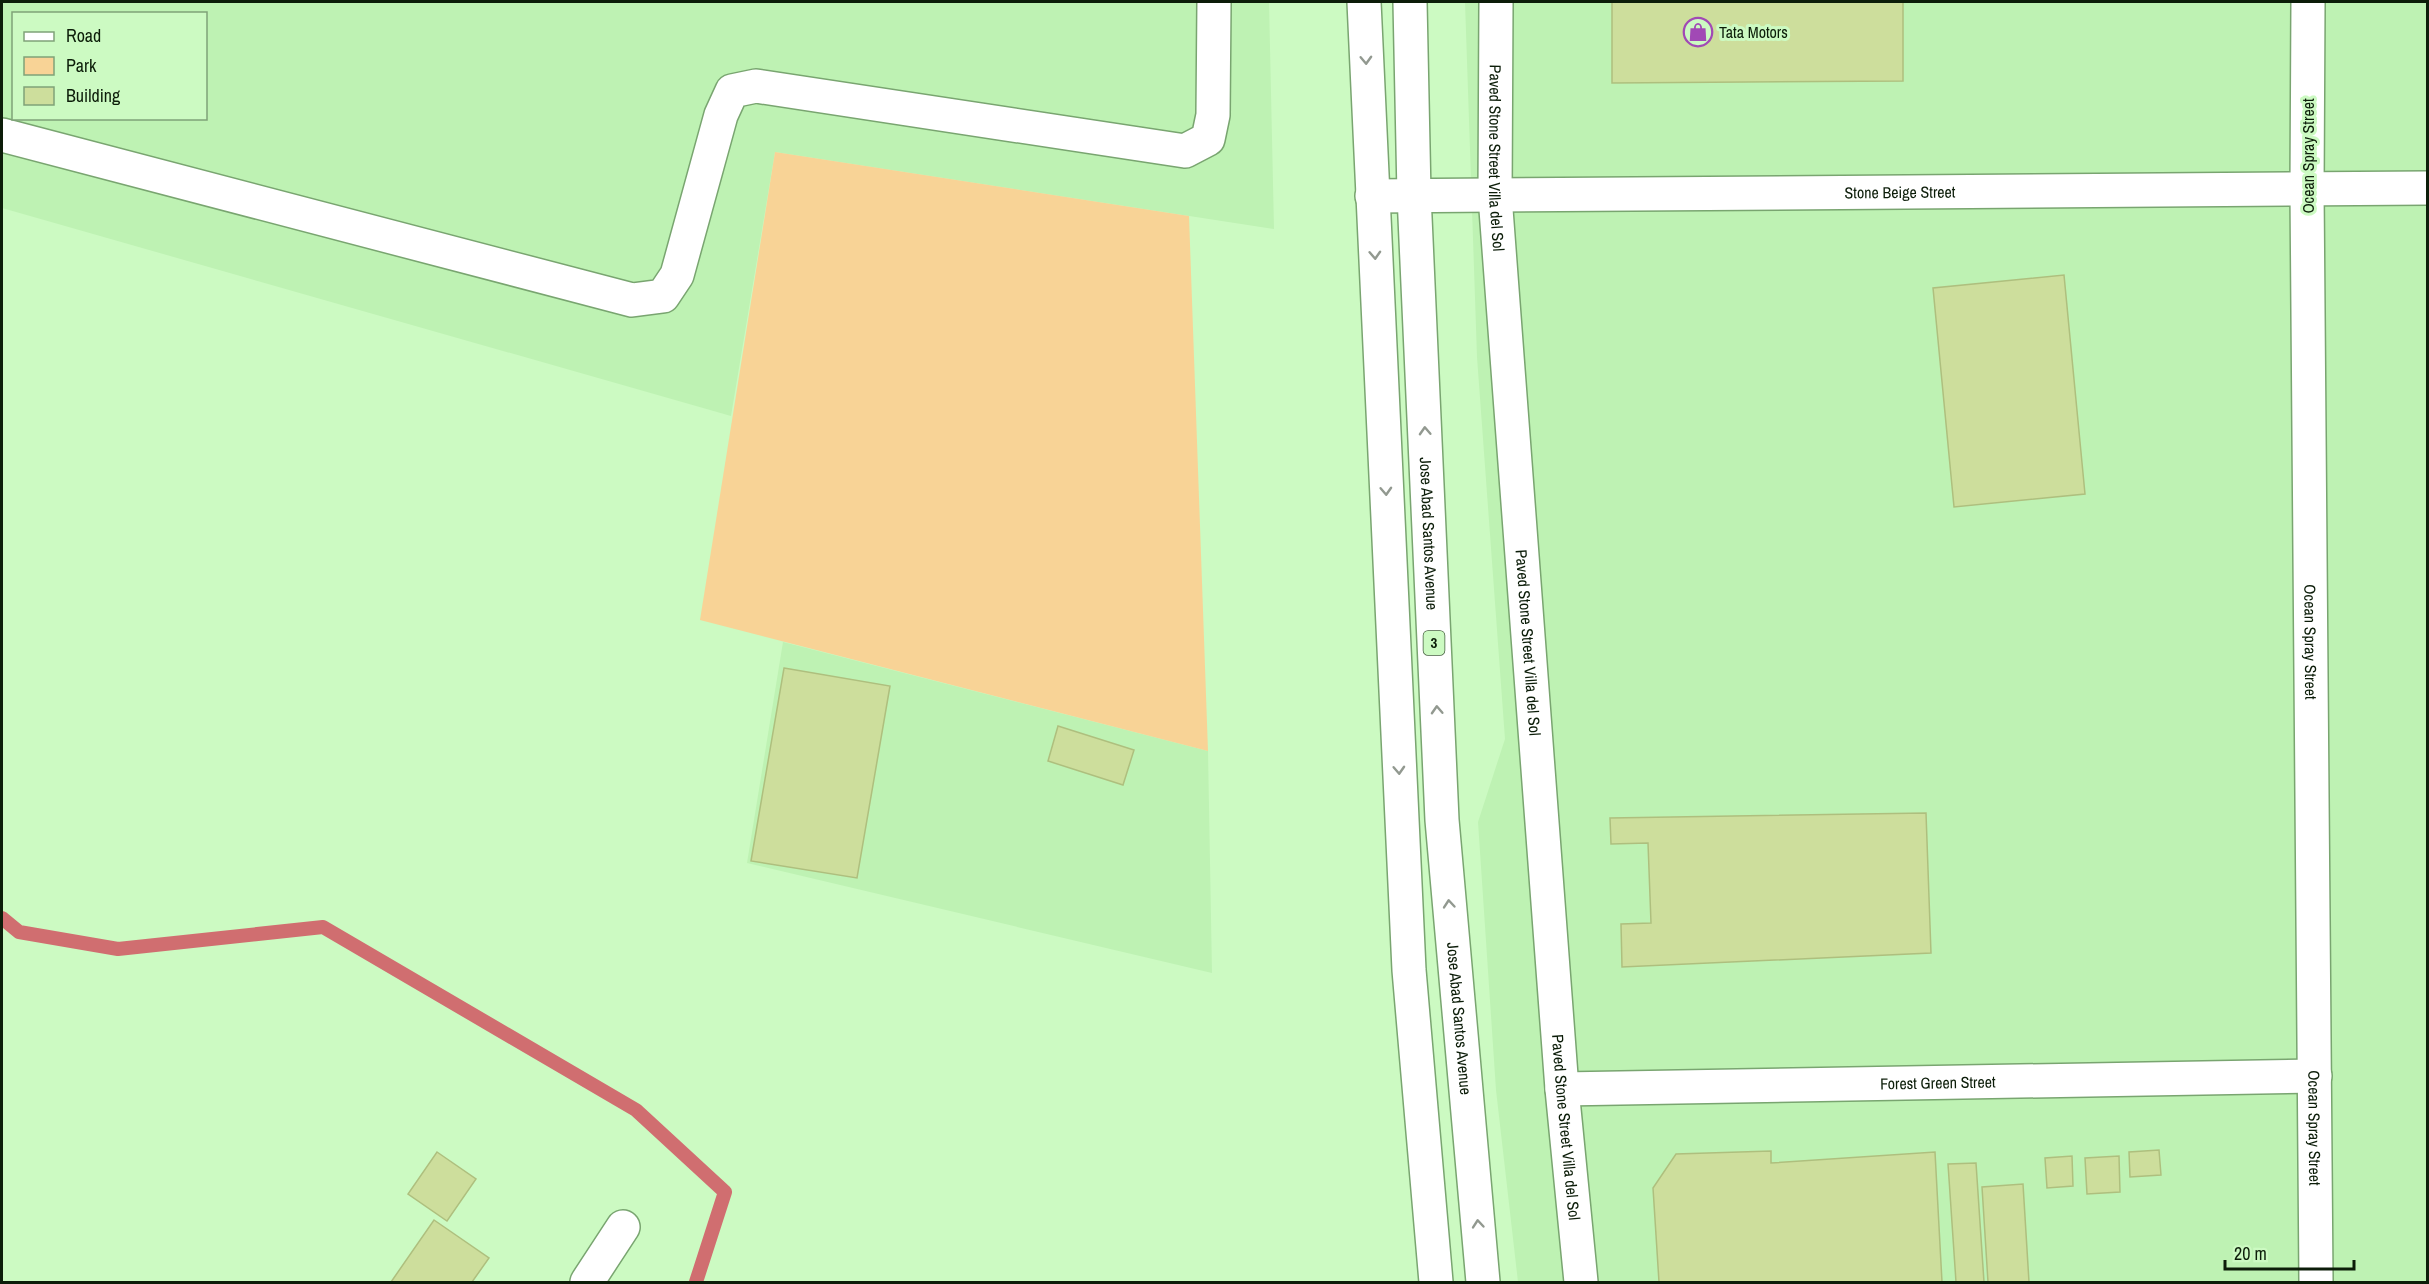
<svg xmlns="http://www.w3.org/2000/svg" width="2429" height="1284" font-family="'Archivo Narrow',sans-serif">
	<rect width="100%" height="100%" fill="#ccfac2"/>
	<g fill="#bef2b3" fill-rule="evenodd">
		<path d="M2 2H1269L1274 229 775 152 731 416 2 208ZM14 14H206V118H14Z"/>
		<path d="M1465 2H2427V1282H1518L1496 1090 1478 822 1505 739 1477 357Z"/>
		<path d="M783 642 1208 751 1212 973 747 863Z"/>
	</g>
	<path fill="#f8d396" d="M775 152 1189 216 1208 751 700 620Z"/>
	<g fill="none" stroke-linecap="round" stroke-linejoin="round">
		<path stroke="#d06e70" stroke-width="14" d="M2 918 19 932 118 949 323 927 636 1110 725 1192 696 1282"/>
	</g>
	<g fill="#cdde9c" stroke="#aebf7e" stroke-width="1.5">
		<path d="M1612 2H1903V81L1612 83Z"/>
		<path d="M2064 275 2085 494 1954 507 1933 288Z"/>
		<path d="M784 668 890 686 857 878 751 861Z"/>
		<path d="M1058 726 1134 750 1123 785 1048 761Z"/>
		<path d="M1926 813 1931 953 1622 967 1621 924 1651 923 1648 843 1611 844 1610 818Z"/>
		<path d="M2159 1150 2161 1175 2130 1177 2129 1152Z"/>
		<path d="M1771 1151V1163L1935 1152 1942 1282H1659L1653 1188 1676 1154Z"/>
		<path d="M437 1152 476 1179 447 1221 408 1194Z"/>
		<path d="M2072 1156 2073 1186 2047 1188 2045 1158Z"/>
		<path d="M2119 1156 2120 1192 2087 1194 2085 1158Z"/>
		<path d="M1976 1163 1984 1282H1956L1948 1164Z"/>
		<path d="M2023 1184 2029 1282H1988L1982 1187Z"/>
		<path d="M434 1220 489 1258 472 1282H391Z"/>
	</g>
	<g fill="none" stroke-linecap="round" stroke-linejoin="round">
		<g stroke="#79a570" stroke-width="36">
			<g id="minor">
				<path id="s1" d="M1496 2 1495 196 1562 1089 1581 1282"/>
				<path id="s2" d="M2308 2 2307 190 2316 1282"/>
				<path d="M2 135 632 300 663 296 677 275 721 115 732 91 756 86 1185 151 1208 139 1213 115 1214 2"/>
				<path id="s3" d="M1372 196 2428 188"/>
				<path id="s4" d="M1562 1089 2315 1076"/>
				<path d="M587 1282 623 1227"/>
			</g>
		</g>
		<g stroke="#79a570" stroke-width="36">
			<g id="highway">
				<path d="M1364 2 1409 970 1436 1282"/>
				<path id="s5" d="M1410 2 1414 195 1442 820 1483 1282"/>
			</g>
		</g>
		<use href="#minor" stroke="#fff" stroke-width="33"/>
		<use href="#highway" stroke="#fff" stroke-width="33"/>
	</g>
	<defs><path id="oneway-chevron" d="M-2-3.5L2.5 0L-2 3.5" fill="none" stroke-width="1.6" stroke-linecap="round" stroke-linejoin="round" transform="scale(1.5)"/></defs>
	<g stroke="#929990">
		<use href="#oneway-chevron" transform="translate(1366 60) rotate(88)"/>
		<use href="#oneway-chevron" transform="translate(1375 255) rotate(87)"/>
		<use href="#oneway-chevron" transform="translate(1425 431) rotate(-93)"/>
		<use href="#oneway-chevron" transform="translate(1386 491) rotate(87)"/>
		<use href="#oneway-chevron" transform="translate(1437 710) rotate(-93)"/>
		<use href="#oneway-chevron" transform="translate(1399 770) rotate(87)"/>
		<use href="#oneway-chevron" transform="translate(1449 904) rotate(-95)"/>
		<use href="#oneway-chevron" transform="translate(1478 1224) rotate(-95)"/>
	</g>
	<defs>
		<g id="shop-ring" transform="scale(1.5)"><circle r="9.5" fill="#ccfac2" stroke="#a149b5" stroke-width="1.5"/><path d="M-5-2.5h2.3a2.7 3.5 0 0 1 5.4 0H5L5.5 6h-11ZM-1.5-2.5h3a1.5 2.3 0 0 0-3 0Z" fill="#a149b5"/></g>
	</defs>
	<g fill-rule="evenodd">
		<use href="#shop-ring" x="1698" y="32"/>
	</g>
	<g text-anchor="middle" stroke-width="6" stroke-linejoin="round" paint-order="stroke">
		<rect fill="#ccfac2" stroke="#465f40" stroke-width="1.5" x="1423.5" y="631" width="21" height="24" rx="4.5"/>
		<g font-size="15" font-weight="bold" fill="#0c1d09">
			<text x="1434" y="648">3</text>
		</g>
		<g font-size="16" fill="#0c1d09" stroke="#ccfac2" text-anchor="start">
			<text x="1719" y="38">Tata Motors</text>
		</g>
		<g font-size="16" fill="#0c1d09" stroke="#ccfac2">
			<text transform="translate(2308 156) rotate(-90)" y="6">Ocean Spray Street</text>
			<text dy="6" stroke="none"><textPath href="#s1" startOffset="156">Paved Stone Street Villa del Sol</textPath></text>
			<text dy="6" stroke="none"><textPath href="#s3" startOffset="528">Stone Beige Street</textPath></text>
			<text dy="6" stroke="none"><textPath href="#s5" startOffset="532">Jose Abad Santos Avenue</textPath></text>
			<text dy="6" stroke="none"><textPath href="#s1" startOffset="642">Paved Stone Street Villa del Sol</textPath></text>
			<text dy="6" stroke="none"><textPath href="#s2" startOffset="640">Ocean Spray Street</textPath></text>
			<text dy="6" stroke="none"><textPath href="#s5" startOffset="1018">Jose Abad Santos Avenue</textPath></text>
			<text dy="6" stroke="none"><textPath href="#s4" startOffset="376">Forest Green Street</textPath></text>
			<text dy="6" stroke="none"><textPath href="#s1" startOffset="1128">Paved Stone Street Villa del Sol</textPath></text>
			<text dy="6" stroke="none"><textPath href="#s2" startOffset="1126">Ocean Spray Street</textPath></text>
		</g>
	</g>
	<rect width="2429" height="1284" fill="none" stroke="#0c1d09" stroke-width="6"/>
	<rect x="12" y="12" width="195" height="108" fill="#ccfac2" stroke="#7fa278" stroke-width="1.5"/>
	<rect x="24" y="32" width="30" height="9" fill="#ffffff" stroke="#7fa278" stroke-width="1.5"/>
	<text x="66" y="42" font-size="18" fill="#0c1d09">Road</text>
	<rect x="24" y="57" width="30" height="18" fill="#f8d396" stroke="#7fa278" stroke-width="1.5"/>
	<text x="66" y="72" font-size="18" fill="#0c1d09">Park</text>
	<rect x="24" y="87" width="30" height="18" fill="#cdde9c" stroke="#7fa278" stroke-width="1.5"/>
	<text x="66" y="102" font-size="18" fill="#0c1d09">Building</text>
	<path d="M2225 1260v9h129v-9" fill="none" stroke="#0c1d09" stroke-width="3"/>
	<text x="2234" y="1260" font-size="18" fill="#0c1d09" stroke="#ccfac2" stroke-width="4.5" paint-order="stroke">20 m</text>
</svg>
